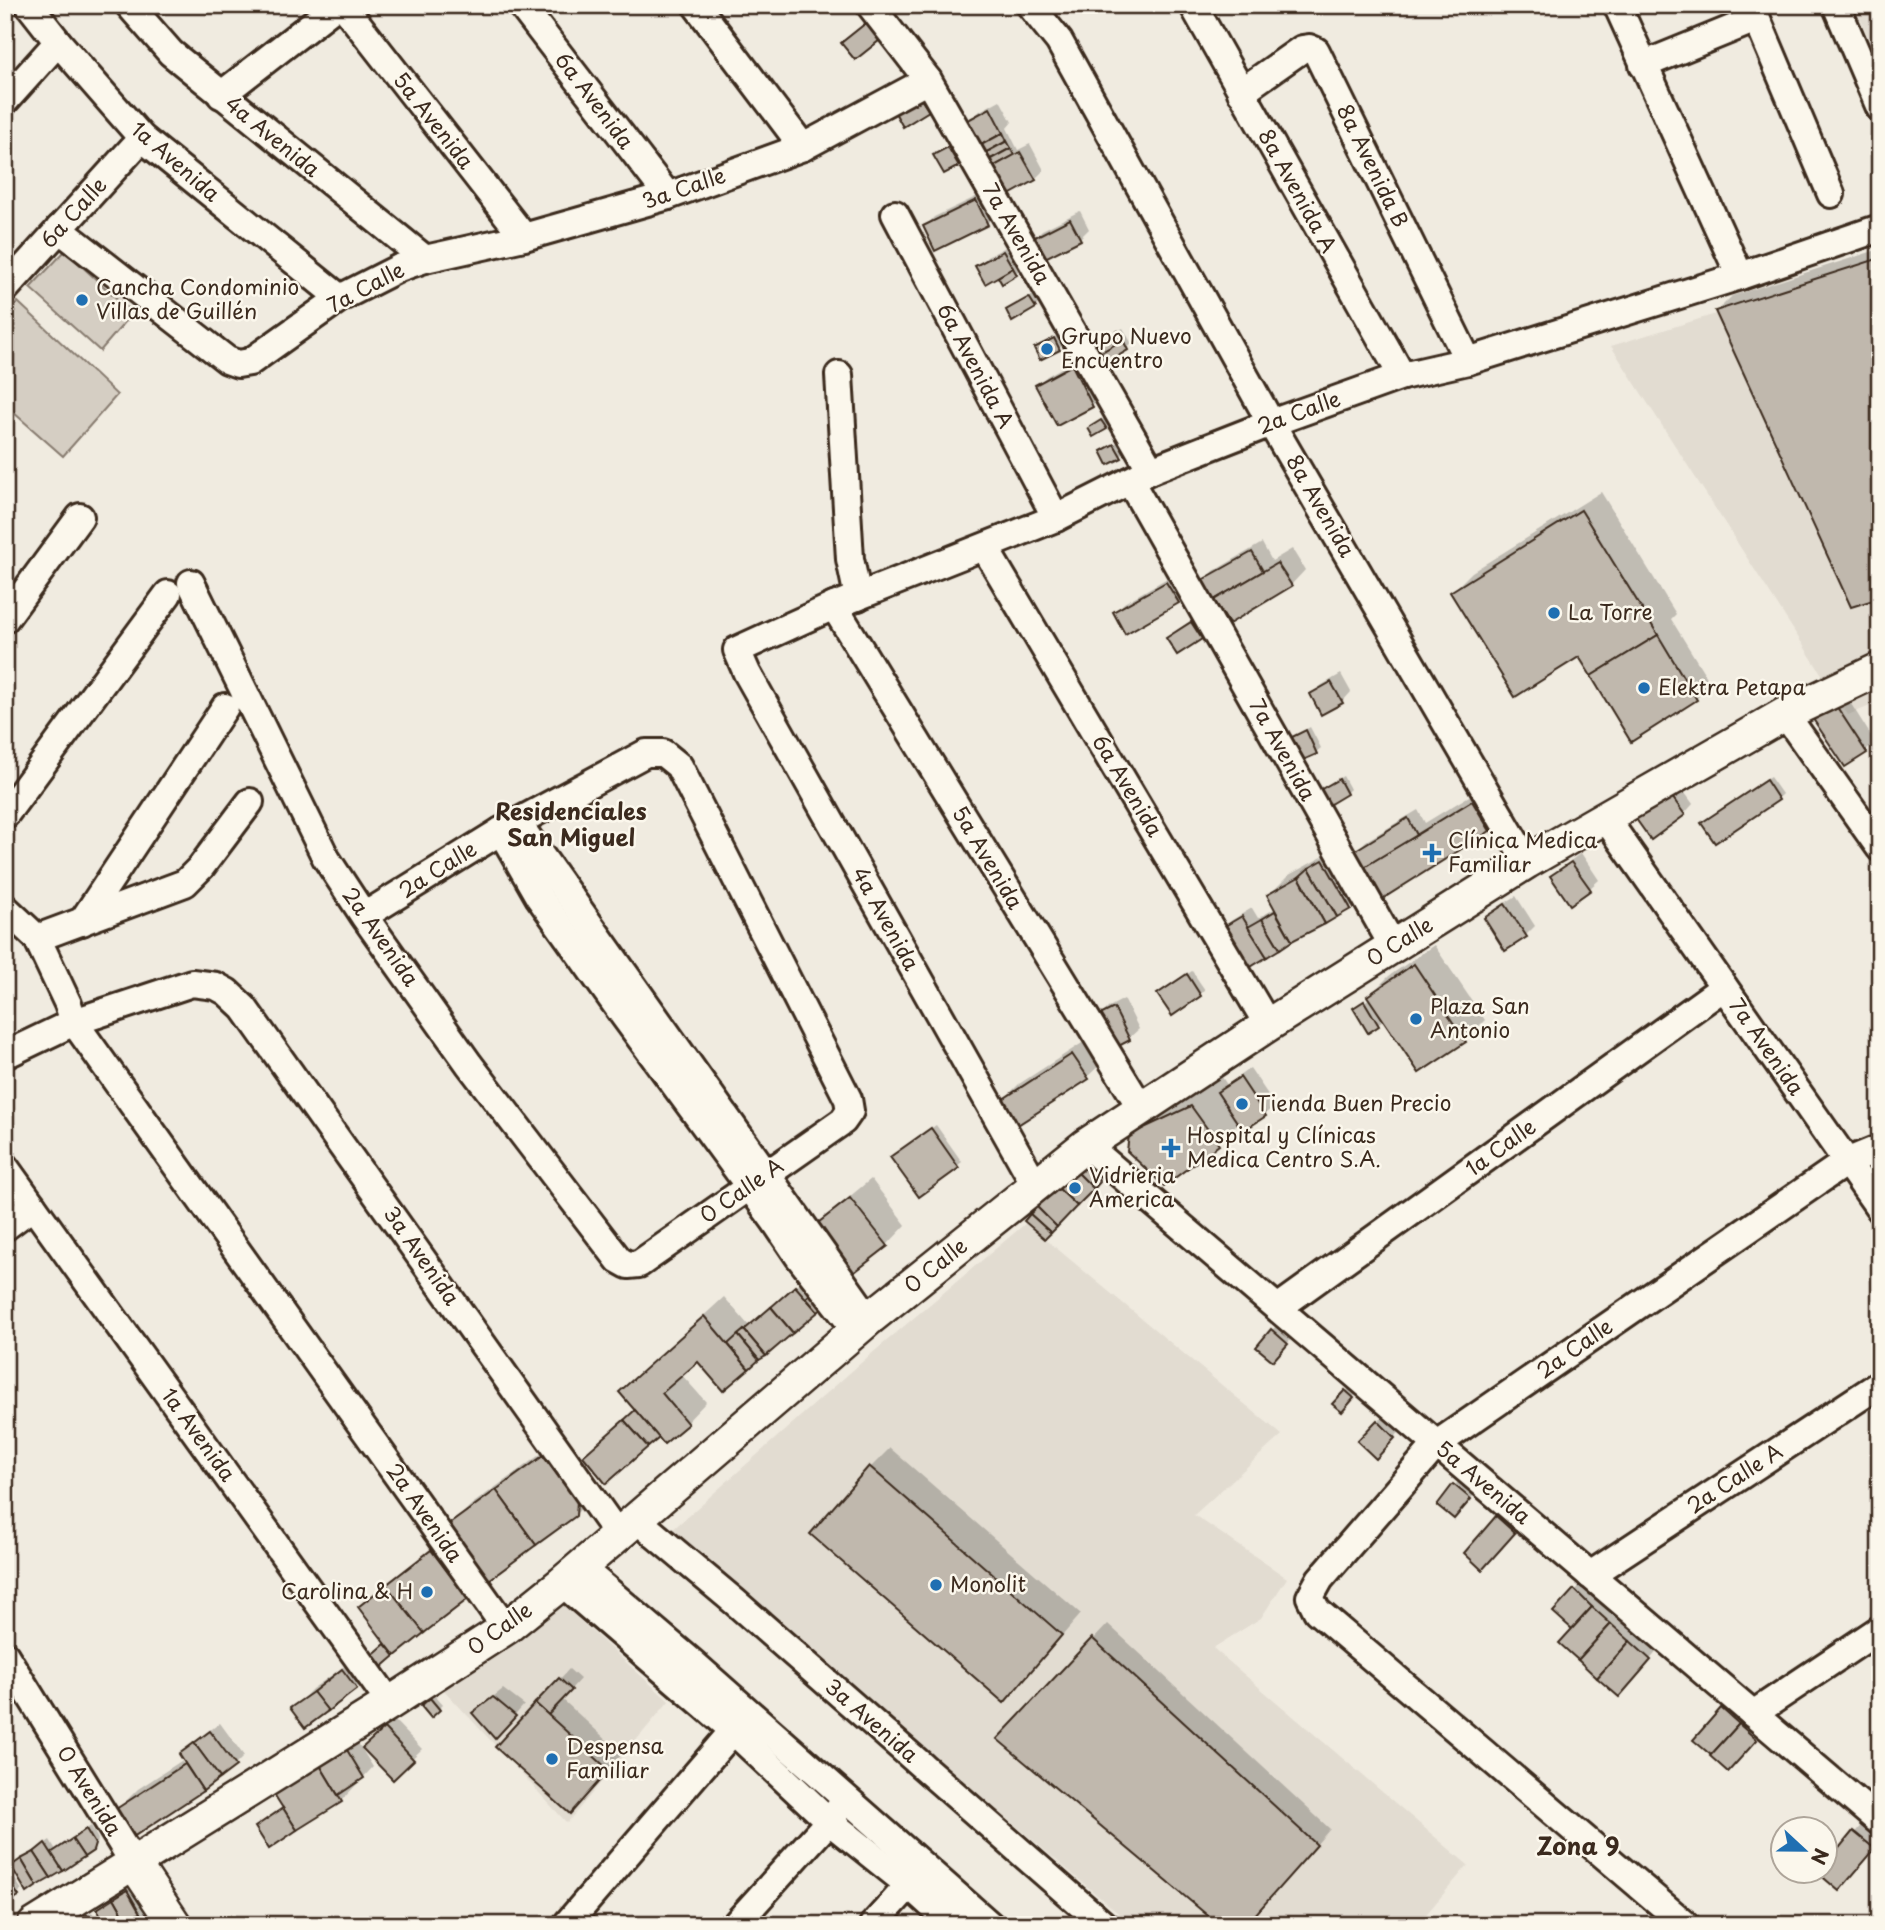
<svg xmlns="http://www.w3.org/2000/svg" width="1885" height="1930" font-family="'Playpen Sans',sans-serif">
	<rect width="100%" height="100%" fill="#f0ebe0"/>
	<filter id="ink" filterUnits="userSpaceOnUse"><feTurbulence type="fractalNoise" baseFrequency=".0143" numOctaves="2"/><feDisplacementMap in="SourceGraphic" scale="14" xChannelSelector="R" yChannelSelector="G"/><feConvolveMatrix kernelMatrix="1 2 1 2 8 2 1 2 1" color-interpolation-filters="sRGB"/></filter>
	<g filter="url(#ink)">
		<g fill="#e2dcd1">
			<path d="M1854 5H1880V63Z"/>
			<path d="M1880 264V702L1848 715 1611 346Z"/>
			<path d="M1026 1223 1282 1435 1194 1515 1287 1578 1261 1618 1213 1648 1468 1865 1417 1925H1132L671 1531 870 1355Z"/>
			<path d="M555 1598 669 1701 567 1823 442 1688Z"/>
		</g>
		<g fill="#d5cec3" stroke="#887c70" stroke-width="2">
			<path d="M65 251 133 313 100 351 30 288Z"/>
			<path d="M18 302 117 395 63 456 5 405V317Z"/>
		</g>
		<g fill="#0003">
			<path d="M927 83 937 100 927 110 894 108Z"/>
			<path d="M1000 100 1012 122 1007 128 1018 150 1030 144 1044 170 1035 179 970 120 980 111Z"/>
			<path d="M953 144 962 160 958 164 935 155Z"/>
			<path d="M986 192 997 214 987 223 925 227 934 217Z"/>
			<path d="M1080 211 1089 229 1080 238 1033 239 1042 230Z"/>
			<path d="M1013 243 1022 257 1016 262 1020 269 1016 273 1003 281 1000 277 1007 271 977 267 987 257Z"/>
			<path d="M1880 249V597L1717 311 1732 296Z"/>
			<path d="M1034 294 1039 303 1035 307 1008 310Z"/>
			<path d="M1123 328 1132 344 1107 360 1102 341Z"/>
			<path d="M1059 335 1063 344 1059 349 1036 348 1040 344Z"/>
			<path d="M1081 357 1102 396 1092 405 1037 385 1047 376Z"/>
			<path d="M1106 417 1110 423 1105 427 1090 428Z"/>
			<path d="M1119 441 1125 452 1121 456 1103 452Z"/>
			<path d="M1601 492 1676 614 1671 619 1711 684 1696 699 1580 654 1452 592 1472 572Z"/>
			<path d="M1262 543 1272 561 1292 549 1305 570 1291 585 1229 622 1204 581 1214 571Z"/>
			<path d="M1176 573 1187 592 1178 602 1115 613 1124 603Z"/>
			<path d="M1201 614 1210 629 1201 638H1168L1178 629Z"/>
			<path d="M1341 674 1351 692 1342 702 1312 694 1322 685Z"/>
			<path d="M1846 696 1875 742 1866 751 1816 719Z"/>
			<path d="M1310 727 1321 748 1316 752 1302 759 1292 738Z"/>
			<path d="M1343 776 1350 789 1346 793 1320 791Z"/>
			<path d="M1770 777 1782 794 1778 798 1708 819Z"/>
			<path d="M1492 782 1509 810 1489 830 1356 851 1366 841 1418 810 1425 823Z"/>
			<path d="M1680 786 1693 804 1684 814 1638 819 1647 810Z"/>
			<path d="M1333 851 1360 898 1350 907 1245 968 1222 929 1232 920 1252 908 1258 918 1276 908 1269 895 1289 875Z"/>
			<path d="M1581 853 1599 880 1589 889 1552 876 1562 867Z"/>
			<path d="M1516 896 1535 926 1526 935 1486 918 1496 909Z"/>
			<path d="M1434 945 1485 1020 1465 1040 1384 1018 1378 1025 1359 1004 1371 998 1369 996 1389 976Z"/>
			<path d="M1192 971 1205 990 1172 1013 1164 990Z"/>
			<path d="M1124 999 1139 1029 1129 1038 1115 1046 1100 1016 1109 1007Z"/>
			<path d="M1093 1036 1107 1058 1087 1077 999 1104 1019 1084Z"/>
			<path d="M1250 1068 1275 1105 1265 1114 1244 1129 1239 1122 1218 1143 1130 1136 1161 1106 1222 1077 1227 1085Z"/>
			<path d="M936 1125 962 1162 919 1195 897 1153Z"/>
			<path d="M1087 1163H1090L1103 1177 1067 1215 1027 1221Z"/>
			<path d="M871 1179 906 1225 887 1245 817 1226 837 1207Z"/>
			<path d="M806 1278 827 1301 723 1389 698 1359 681 1374 706 1402 687 1422 637 1410 621 1392 724 1297 750 1327 767 1310Z"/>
			<path d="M1282 1321 1296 1333 1282 1350 1272 1330Z"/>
			<path d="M1350 1387 1357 1393 1341 1410 1335 1404Z"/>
			<path d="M1387 1412 1404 1427 1386 1447 1360 1441Z"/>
			<path d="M564 1437 596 1481 595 1494 575 1515 451 1525 471 1505Z"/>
			<path d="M890 1448 1081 1614 1023 1681 1004 1701 870 1468Z"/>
			<path d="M1464 1476 1479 1488 1464 1508 1455 1485Z"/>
			<path d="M1507 1508 1523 1522 1491 1558 1466 1553Z"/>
			<path d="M447 1537 482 1583 467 1597 381 1666 373 1656 387 1643 360 1607 375 1593Z"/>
			<path d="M1584 1581 1659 1649 1628 1685 1575 1591Z"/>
			<path d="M1108 1624 1330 1829 1246 1925 999 1739Z"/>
			<path d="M352 1661 365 1679 356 1688 293 1709 312 1689Z"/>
			<path d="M569 1669 580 1679 562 1699 622 1754 584 1797 498 1747Z"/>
			<path d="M503 1689 524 1705 504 1728 484 1704Z"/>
			<path d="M435 1696 443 1705 431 1716 423 1706Z"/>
			<path d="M1732 1700 1765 1730 1737 1760 1722 1710Z"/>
			<path d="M394 1720 422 1749 393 1777 365 1748Z"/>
			<path d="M220 1723 244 1756 235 1765 202 1789 134 1835 118 1809 138 1789 181 1761 200 1788 202 1786 181 1754 190 1745Z"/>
			<path d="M354 1737 373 1767 341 1801 257 1827 267 1818 284 1806 274 1791Z"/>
			<path d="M1864 1822 1880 1836V1842L1849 1879 1826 1870V1866Z"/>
			<path d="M91 1826 98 1839 97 1845 92 1850 18 1862 50 1840 56 1850 63 1844Z"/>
			<path d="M11 1873 22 1890 5 1903V1877Z"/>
			<path d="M132 1887 154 1925H122L99 1909 109 1899Z"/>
			<path d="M92 1912 99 1925H70Z"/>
		</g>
		<g fill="#c0b8ad" stroke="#3b2a1e" stroke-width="2">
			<path d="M866 23 880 40 855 60 841 43Z"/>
			<path d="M916 92 929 111 903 127 892 107Z"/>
			<path d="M990 108 1003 133 981 145 968 120Z"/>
			<path d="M1003 133 1007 141 985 153 981 145Z"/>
			<path d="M1007 141 1011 148 989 160 985 153Z"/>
			<path d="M948 147 959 166 944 174 933 155Z"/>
			<path d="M1011 148 1015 155 993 167 989 160Z"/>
			<path d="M1020 152 1036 180 1009 195 993 167Z"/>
			<path d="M976 200 988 225 935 251 923 226Z"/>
			<path d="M1070 219 1081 240 1041 260 1031 239Z"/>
			<path d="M1003 251 1013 268 985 284 975 266Z"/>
			<path d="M1880 258V598L1851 607 1715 311Z"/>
			<path d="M1013 268 1017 275 1002 284 998 277Z"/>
			<path d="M1029 297 1036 308 1012 322 1006 310Z"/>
			<path d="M1118 331 1123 340 1100 353 1096 344Z"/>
			<path d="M1054 338 1060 350 1040 360 1034 348Z"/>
			<path d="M1123 340 1128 350 1106 363 1100 353Z"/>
			<path d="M1072 365 1093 407 1057 426 1035 385Z"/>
			<path d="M1101 420 1107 429 1093 437 1088 428Z"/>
			<path d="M1114 444 1122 458 1108 465 1101 451Z"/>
			<path d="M1581 510 1658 635 1591 676 1579 657 1515 697 1450 592Z"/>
			<path d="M1252 552 1263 571 1214 600 1202 580Z"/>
			<path d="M1277 563 1292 586 1229 624 1214 600Z"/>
			<path d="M1166 582 1179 603 1125 634 1113 612Z"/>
			<path d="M1191 622 1202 639 1177 655 1166 638Z"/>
			<path d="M1658 635 1697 700 1631 742 1591 676Z"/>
			<path d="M1331 682 1343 703 1321 715 1310 694Z"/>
			<path d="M1835 704 1867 753 1845 767 1813 719Z"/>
			<path d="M1306 730 1317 754 1301 761 1290 738Z"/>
			<path d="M1339 779 1347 794 1327 806 1318 791Z"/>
			<path d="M1766 780 1779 800 1715 843 1701 823Z"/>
			<path d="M1670 794 1685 815 1651 840 1636 819Z"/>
			<path d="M1472 801 1490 831 1382 899 1364 867Z"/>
			<path d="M1408 818 1417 835 1364 867 1354 851Z"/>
			<path d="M1323 860 1351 909 1337 917 1309 868Z"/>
			<path d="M1571 862 1591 890 1570 905 1550 876Z"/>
			<path d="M1309 868 1337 917 1325 924 1299 877Z"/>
			<path d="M1299 877 1325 924 1292 941 1267 895Z"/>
			<path d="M1505 904 1527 937 1505 951 1484 918Z"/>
			<path d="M1275 911 1292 941 1280 949 1262 919Z"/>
			<path d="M1242 916 1267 957 1244 971 1220 929Z"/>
			<path d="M1262 919 1280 949 1267 957 1248 927Z"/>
			<path d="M1414 964 1466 1042 1419 1073 1367 996Z"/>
			<path d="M1187 974 1201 996 1172 1016 1157 994Z"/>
			<path d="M1364 1001 1379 1026 1368 1033 1353 1008Z"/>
			<path d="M1114 1008 1130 1040 1115 1048 1098 1016Z"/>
			<path d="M1072 1054 1089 1079 1013 1128 997 1103Z"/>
			<path d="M1240 1077 1266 1116 1243 1131 1217 1092Z"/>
			<path d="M1191 1106 1219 1145 1164 1186 1127 1151 1129 1135Z"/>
			<path d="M931 1128 959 1168 919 1197 890 1157Z"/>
			<path d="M1078 1166 1085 1167 1100 1182 1094 1189 1074 1169Z"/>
			<path d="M1074 1169 1094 1189 1077 1206 1057 1187Z"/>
			<path d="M1057 1187 1077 1206 1057 1227 1037 1207Z"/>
			<path d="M850 1198 888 1246 852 1274 814 1226Z"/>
			<path d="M1037 1207 1057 1227 1051 1233 1030 1214Z"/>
			<path d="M1030 1214 1051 1233 1045 1239 1024 1221Z"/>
			<path d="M795 1286 818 1312 793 1333 771 1307Z"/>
			<path d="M812 1292 824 1307 818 1312 806 1298Z"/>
			<path d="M771 1307 793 1333 766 1356 744 1330Z"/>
			<path d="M704 1316 749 1369 723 1391 698 1362 662 1393 688 1424 664 1444 619 1392Z"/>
			<path d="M1271 1329 1288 1344 1273 1361 1256 1347Z"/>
			<path d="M744 1330 766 1356 759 1360 738 1335Z"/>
			<path d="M738 1335 759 1360 749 1369 728 1344Z"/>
			<path d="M1345 1390 1354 1398 1342 1412 1332 1404Z"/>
			<path d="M635 1410 659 1438 648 1447 624 1420Z"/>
			<path d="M624 1420 648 1447 606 1484 583 1456Z"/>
			<path d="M1377 1420 1395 1438 1376 1459 1357 1441Z"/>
			<path d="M543 1456 577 1501 576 1516 536 1545 496 1490Z"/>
			<path d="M869 1466 1062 1635 1004 1703 810 1534Z"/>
			<path d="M1453 1484 1471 1499 1454 1519 1437 1505Z"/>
			<path d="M496 1490 536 1545 489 1580 448 1525Z"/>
			<path d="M1496 1516 1515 1533 1482 1570 1464 1553Z"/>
			<path d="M431 1550 468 1599 424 1633 386 1585Z"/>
			<path d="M386 1585 424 1633 395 1656 358 1607Z"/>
			<path d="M1574 1589 1592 1607 1572 1629 1553 1612Z"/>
			<path d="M1592 1607 1611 1624 1578 1660 1559 1643Z"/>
			<path d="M1611 1624 1630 1641 1597 1678 1578 1660Z"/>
			<path d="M1092 1638 1317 1845 1246 1925H1219L997 1739Z"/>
			<path d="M1630 1641 1651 1660 1619 1697 1597 1678Z"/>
			<path d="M385 1644 395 1656 381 1668 371 1656Z"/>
			<path d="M342 1669 357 1689 328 1711 313 1692Z"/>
			<path d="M559 1678 572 1690 548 1715 535 1703Z"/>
			<path d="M313 1692 328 1711 305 1728 290 1708Z"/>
			<path d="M493 1697 516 1716 495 1739 472 1713Z"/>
			<path d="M430 1698 440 1710 431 1718 421 1706Z"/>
			<path d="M535 1703 609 1770 570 1814 495 1747Z"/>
			<path d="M1721 1708 1739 1724 1711 1755 1693 1740Z"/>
			<path d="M1739 1724 1757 1740 1728 1772 1710 1756Z"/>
			<path d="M384 1728 414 1760 393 1780 362 1748Z"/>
			<path d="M210 1731 236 1766 220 1778 194 1743Z"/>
			<path d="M194 1743 220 1778 203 1791 179 1754Z"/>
			<path d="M344 1745 364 1778 338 1795 318 1762Z"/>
			<path d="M318 1762 342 1802 297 1830 272 1791Z"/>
			<path d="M185 1764 203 1791 133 1837 116 1809Z"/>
			<path d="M283 1808 297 1830 269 1849 255 1827Z"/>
			<path d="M86 1829 95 1844 93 1851 84 1857 72 1839Z"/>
			<path d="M1853 1831 1875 1849 1839 1891 1818 1873 1820 1870H1826V1864Z"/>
			<path d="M72 1839 84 1857 63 1871 51 1853Z"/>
			<path d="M45 1843 63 1871 51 1878 34 1852Z"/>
			<path d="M34 1852 51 1878 37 1886 21 1859Z"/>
			<path d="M21 1859 37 1886 27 1893 11 1866Z"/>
			<path d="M5 1876 19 1896 7 1903 5 1900Z"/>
			<path d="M127 1890 140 1913 127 1921 114 1898Z"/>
			<path d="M114 1898 127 1921 121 1925H106L97 1909Z"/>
			<path d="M140 1913 148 1925H121L127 1921Z"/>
			<path d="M87 1915 93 1925H73V1923Z"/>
		</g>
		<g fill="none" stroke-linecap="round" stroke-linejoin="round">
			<g stroke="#3b2a1e" stroke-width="32">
				<g id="minor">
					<path d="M29 5 58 42 142 138 340 298"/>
					<path d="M129 5 171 53 425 259"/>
					<path d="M343 5 524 237"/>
					<path d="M521 5 668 196"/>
					<path d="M696 5 803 147"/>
					<path d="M870 5 928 80 1151 470"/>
					<path d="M1030 5 1059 41 1271 423 1527 862"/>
					<path d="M1193 5 1402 376"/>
					<path d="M1617 5 1740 276"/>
					<path d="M1751 5 1831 194"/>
					<path d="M1836 5 1880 108"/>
					<path d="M1643 65 1756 19"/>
					<path d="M1241 92 1302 49 1309 48 1316 51 1468 361"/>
					<path d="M221 95 337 5"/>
					<path d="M5 101 58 42"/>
					<path d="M895 214 1056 518"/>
					<path d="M59 229 227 360 238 364 250 362 340 298 399 268 425 259 524 237 668 196 803 147 928 80"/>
					<path d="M5 289 142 138"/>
					<path d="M839 375 850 559 858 597"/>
					<path d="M1130 481 1393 946"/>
					<path d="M985 548 1268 1025"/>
					<path d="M191 583 326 858 364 916 469 1064 619 1260 628 1265 639 1264 843 1121 850 1111 848 1099 679 766 663 753H646L501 831 364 916"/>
					<path d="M834 606 1141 1108"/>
					<path d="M5 619 80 517"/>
					<path d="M1785 714 1880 848"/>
					<path d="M5 815 168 594"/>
					<path d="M1604 816 1880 1209"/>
					<path d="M517 822 862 1309"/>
					<path d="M501 831 539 897 624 1016 774 1220 799 1257 856 1330"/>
					<path d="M5 908 37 938 68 1004 74 1022 506 1628"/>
					<path d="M82 922 225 707"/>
					<path d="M37 938 185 883 201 867 250 802"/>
					<path d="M5 1055 74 1022 192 983 216 986 227 992 244 1008 618 1535"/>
					<path d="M1086 1145 1880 1822"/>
					<path d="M5 1167 390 1703"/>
					<path d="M1036 1186 747 673 737 650 834 606 1056 518 1151 470 1271 423 1402 376 1468 361 1740 276 1880 228"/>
					<path d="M5 1227 33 1206"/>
					<path d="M1278 1308 1724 987"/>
					<path d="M636 1519 735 1602 1104 1925"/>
					<path d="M580 1567 694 1664 990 1925"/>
					<path d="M1590 1575 1880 1384"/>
					<path d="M562 1583 727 1725 829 1821 909 1885 953 1925"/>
					<path d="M5 1655 133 1862"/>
					<path d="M1753 1714 1880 1629"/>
					<path d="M566 1925 733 1731"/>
					<path d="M735 1925 829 1821 839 1808"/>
					<path d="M873 1925 909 1885"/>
					<path d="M1686 1925 1317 1611 1310 1597 1320 1579 1437 1444 1846 1162 1880 1148"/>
				</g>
			</g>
			<g stroke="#3b2a1e" stroke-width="37">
				<g id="major">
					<path d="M133 1862 175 1925"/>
					<path d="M34 1925 390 1703 506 1628 562 1583 869 1319 1086 1145 1268 1025 1527 862 1785 714 1880 669"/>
				</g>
			</g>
			<use href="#minor" stroke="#fbf7ec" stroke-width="26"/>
			<use href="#major" stroke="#fbf7ec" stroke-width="32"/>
		</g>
	</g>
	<g fill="#1f6fb2" stroke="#fbf7ec" stroke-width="2.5">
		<circle cx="82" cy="300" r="7"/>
		<circle cx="1047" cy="349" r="7"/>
		<circle cx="1554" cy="613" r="7"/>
		<circle cx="1644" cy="688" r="7"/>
		<path d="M1428.5 842.5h7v7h7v7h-7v7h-7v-7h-7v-7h7z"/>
		<circle cx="1416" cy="1019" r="7"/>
		<circle cx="1242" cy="1104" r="7"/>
		<path d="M1167.5 1137.5h7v7h7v7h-7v7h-7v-7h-7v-7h7z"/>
		<circle cx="1075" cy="1188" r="7"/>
		<circle cx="936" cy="1585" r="7"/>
		<circle cx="427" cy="1592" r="7"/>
		<circle cx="552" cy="1759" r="7"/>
	</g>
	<g text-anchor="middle" stroke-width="5" stroke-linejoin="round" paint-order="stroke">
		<g font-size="21" fill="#3b2a1e" stroke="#fbf7ec">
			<text transform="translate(594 101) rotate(53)" y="7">6a Avenida</text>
			<text transform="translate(433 121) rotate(52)" y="7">5a Avenida</text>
			<text transform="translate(272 137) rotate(39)" y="7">4a Avenida</text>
			<text transform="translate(175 162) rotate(41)" y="7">1a Avenida</text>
			<text transform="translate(1372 166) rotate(64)" y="7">8a Avenida B</text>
			<text transform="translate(684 189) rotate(-19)" y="7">3a Calle</text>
			<text transform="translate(1297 191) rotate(61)" y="7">8a Avenida A</text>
			<text transform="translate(74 213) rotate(-48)" y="7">6a Calle</text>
			<text transform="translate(1016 234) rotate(60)" y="7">7a Avenida</text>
			<text transform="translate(366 288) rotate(-28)" y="7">7a Calle</text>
			<text transform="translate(975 366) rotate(62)" y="7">6a Avenida A</text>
			<text transform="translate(1299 413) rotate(-20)" y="7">2a Calle</text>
			<text transform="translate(1320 506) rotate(60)" y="7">8a Avenida</text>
			<text transform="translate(1282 750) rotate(61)" y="7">7a Avenida</text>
			<text transform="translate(1127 786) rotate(59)" y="7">6a Avenida</text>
			<text transform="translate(987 858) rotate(59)" y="7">5a Avenida</text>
			<text transform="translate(438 870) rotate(-32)" y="7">2a Calle</text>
			<text transform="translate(885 919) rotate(61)" y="7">4a Avenida</text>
			<text transform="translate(380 937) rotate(55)" y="7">2a Avenida</text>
			<text transform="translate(1400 942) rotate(-32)" y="7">0 Calle</text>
			<text transform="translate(1766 1047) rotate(55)" y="7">7a Avenida</text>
			<text transform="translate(1501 1148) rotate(-36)" y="7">1a Calle</text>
			<text transform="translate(742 1191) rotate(-35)" y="7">0 Calle A</text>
			<text transform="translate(421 1256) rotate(55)" y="7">3a Avenida</text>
			<text transform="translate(936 1266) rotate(-39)" y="7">0 Calle</text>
			<text transform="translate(1575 1349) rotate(-35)" y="7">2a Calle</text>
			<text transform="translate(198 1435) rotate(54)" y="7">1a Avenida</text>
			<text transform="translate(1735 1479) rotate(-33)" y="7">2a Calle A</text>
			<text transform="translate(1483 1483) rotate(40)" y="7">5a Avenida</text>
			<text transform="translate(424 1513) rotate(55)" y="7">2a Avenida</text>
			<text transform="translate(500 1629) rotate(-36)" y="7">0 Calle</text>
			<text transform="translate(871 1721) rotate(41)" y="7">3a Avenida</text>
			<text transform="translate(89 1791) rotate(58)" y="7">0 Avenida</text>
		</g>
		<g font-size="21" fill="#3b2a1e" stroke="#fbf7ec" text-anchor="start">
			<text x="96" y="295">Cancha Condominio<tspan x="96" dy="24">Villas de Guillén</tspan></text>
			<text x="1061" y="344">Grupo Nuevo<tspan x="1061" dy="24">Encuentro</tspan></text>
			<text x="1568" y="620">La Torre</text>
			<text x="1658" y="695">Elektra Petapa</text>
			<text x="1448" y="848">Clínica Medica<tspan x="1448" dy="24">Familiar</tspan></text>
			<text x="1430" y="1014">Plaza San<tspan x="1430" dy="24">Antonio</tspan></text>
			<text x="1256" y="1111">Tienda Buen Precio</text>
			<text x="1187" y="1143">Hospital y Clínicas<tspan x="1187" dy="24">Medica Centro S.A.</tspan></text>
			<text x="1089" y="1183">Vidrieria<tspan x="1089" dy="24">America</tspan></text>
			<text x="950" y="1592">Monolit</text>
			<text x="413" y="1599" text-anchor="end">Carolina &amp; H</text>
			<text x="566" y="1754">Despensa<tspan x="566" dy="24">Familiar</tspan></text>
		</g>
		<g font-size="23" font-weight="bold" fill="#3b2a1e" stroke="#fbf7ec">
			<text x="571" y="820">Residenciales<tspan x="571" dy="26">San Miguel</tspan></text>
		</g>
		<g font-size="24" font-weight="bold" fill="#3b2a1e" stroke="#fbf7ec">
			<text x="1578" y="1855">Zona 9</text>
		</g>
	</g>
	<rect width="1885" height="1930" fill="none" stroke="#fbf7ec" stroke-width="28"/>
	<rect x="14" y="14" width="1857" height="1902" fill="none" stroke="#3b2a1e" stroke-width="2.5" filter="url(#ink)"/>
	<g transform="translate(1804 1850) rotate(112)"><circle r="33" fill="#fbf7ec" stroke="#aea59a" stroke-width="2"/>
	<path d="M0-5L12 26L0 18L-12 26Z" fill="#1f6fb2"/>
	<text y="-10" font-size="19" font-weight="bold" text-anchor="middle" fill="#3b2a1e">N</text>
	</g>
</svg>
